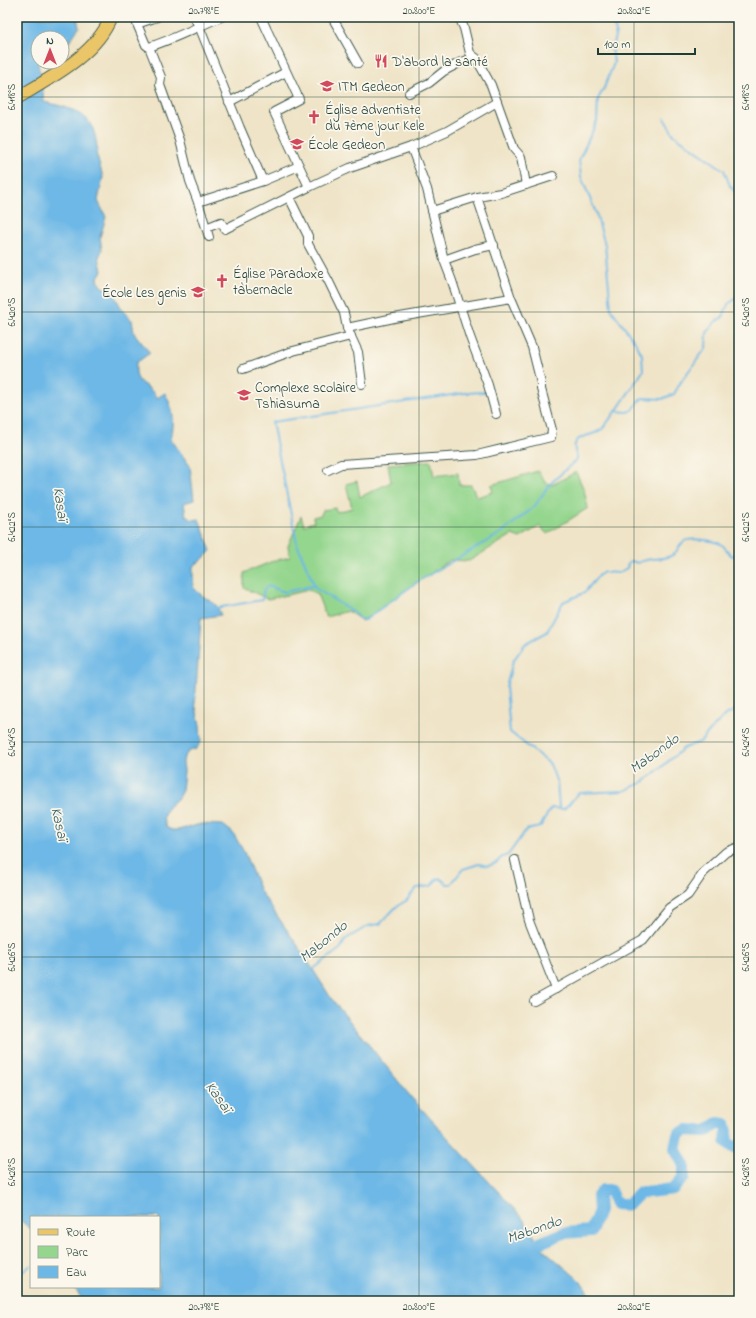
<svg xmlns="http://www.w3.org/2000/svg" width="756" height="1318" font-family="'Indie Flower',sans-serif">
	<rect width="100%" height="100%" fill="#fbf7ec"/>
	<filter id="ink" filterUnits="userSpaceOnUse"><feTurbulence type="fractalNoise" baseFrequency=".025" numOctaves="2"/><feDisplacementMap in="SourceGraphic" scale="8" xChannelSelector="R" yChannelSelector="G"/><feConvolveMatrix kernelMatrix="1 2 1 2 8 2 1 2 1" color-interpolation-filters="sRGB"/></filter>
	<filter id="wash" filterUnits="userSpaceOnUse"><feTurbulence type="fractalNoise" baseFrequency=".012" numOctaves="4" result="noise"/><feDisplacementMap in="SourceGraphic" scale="16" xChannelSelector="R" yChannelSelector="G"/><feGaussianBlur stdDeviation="0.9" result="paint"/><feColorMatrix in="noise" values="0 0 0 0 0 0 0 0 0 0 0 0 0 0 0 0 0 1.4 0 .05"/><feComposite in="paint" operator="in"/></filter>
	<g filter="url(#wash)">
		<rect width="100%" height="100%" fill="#efe4c7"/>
		<path fill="#94d68e" stroke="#5a8a61" d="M431 461 434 476 458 473 459 485H471L477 497 493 492 491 485 538 471 545 482 552 485 576 472 584 490 588 508 547 534 540 526 520 538 512 535 469 561 450 560 362 621 348 611 326 617 317 594 309 590 268 599 244 588V573L273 561 290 557 288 546 301 516 304 525 314 522 313 517 321 515 323 510 335 508 337 512 352 508 346 484 357 481 360 497 391 482 388 464Z"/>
		<path fill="#6db8e6" stroke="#467a8d" d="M17 17H77L79 27 66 47 62 48V38H38V65L41 76 44 102C61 106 86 110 93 129 96 136 96 144 98 151L96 153 103 177 98 201 106 217 100 237 102 250 99 257 102 271 98 277 99 283 102 287 112 291 123 311 132 320 134 333 150 353 136 363C134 388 146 380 157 398L165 393C174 410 175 421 171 439L190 466 194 500 184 503 186 516 192 520 199 519 211 551 202 560 193 566V587L200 594 216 605 221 615 201 618 195 703 200 725 201 742 196 749 189 751 184 757 183 762 184 771 182 790 178 798 168 807 164 815 163 819 167 828 172 830H178L201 824 223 825 233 833 244 852 260 891 298 946 331 998 411 1097 448 1138 521 1216 542 1248 571 1273 580 1281 594 1301H84L73 1287H159V1217H31V1229L17 1218Z"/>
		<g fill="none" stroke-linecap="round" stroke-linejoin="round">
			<g stroke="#6db8e6" stroke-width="2">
				<path d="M612 20 616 32 612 48 614 63 604 88 598 99 597 121 579 160 581 177 596 213 605 245 611 309 637 345 642 355 643 371 617 410"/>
				<path d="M664 118 674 135 724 170 730 186 739 196"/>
				<path d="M315 587 297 544 272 422 465 393 485 392"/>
				<path d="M216 608 262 600 264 589 269 586 284 592 312 586 355 613 360 619 365 620 417 582 501 533 534 507 549 485 576 460 577 458C567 431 591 440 603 428 608 423 611 416 616 411L627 412 633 410 639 401 643 398 662 399 674 394 682 380 706 348 707 333 715 322 723 317 728 304 737 298 739 295"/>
				<path d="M559 807 557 783 550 764 510 732 506 687 513 661 525 644 547 632 563 602 584 593 598 576 604 572 618 573 627 568 628 563 631 561 638 563C647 557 659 560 668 557 679 553 676 549 683 542 689 537 715 540 722 545 726 548 727 552 732 556L737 554 739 551"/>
				<path d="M312 970 340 949 346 939 368 926 380 924 397 906 406 901 417 888 431 886 436 880 440 878 447 884H451L463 869 479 864 488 866 496 863 502 857 508 855 526 830 540 827 551 808 564 809 579 793 624 791 645 781 684 748 700 742 724 716 739 708"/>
				<path d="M17 1273 24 1271 31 1265"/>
			</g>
			<path stroke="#6db8e6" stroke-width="12" d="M525 1249 564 1233 591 1231 599 1211 598 1196 603 1190H610L616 1204 628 1205 640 1193 673 1189 684 1177V1165L675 1149 678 1135 686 1130 707 1131 718 1123 725 1124 727 1132 726 1141 733 1147 739 1146"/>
		</g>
	</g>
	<g filter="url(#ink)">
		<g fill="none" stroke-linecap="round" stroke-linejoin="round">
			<g stroke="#3e564a" stroke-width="10">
				<g id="street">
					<path d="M157 17 137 24 146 45 149 47C174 39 197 27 221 17"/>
					<path d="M194 17 199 26 240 128 263 181"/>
					<path d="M261 17 299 99 274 112 309 187"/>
					<path d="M332 17 358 63"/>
					<path d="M459 17 464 28 470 53 476 58 491 85 514 149 521 157 526 185"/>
					<path d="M149 47 161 77 160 85 180 140 190 181 198 202 209 237"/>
					<path d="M409 93 429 83 444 71 461 62 476 58"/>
					<path d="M229 102 286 72"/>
					<path d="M411 147 427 189 444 260 452 281 470 337 488 385 496 414"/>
					<path d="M289 197 308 236V244L329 282 344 313 347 328 358 352 362 384"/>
					<path d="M198 202 263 181 299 166"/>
					<path d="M432 211 477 197 501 193 553 176"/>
					<path d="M206 228 221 222 225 229 309 187 350 168 411 147 447 131 497 102"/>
					<path d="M444 260 475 249 494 245"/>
					<path d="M347 328 394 318 511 298"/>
					<path d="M243 369 293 351 351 336"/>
					<path d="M328 470 341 464 477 455 551 437 552 430 541 389V383L532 347 511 298 477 197"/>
					<path d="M515 860 529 920 556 989"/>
					<path d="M534 1001 643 940 669 908 688 895 704 872 726 852 739 847"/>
				</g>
			</g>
			<g stroke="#3e564a" stroke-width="14">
				<path id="primary" d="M17 98C50 78 96 55 111 17"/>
			</g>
			<use href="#street" stroke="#fff" stroke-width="8"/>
			<use href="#primary" stroke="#ebc669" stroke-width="12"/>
		</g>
	</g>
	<path fill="none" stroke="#1f3d34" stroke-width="1" stroke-opacity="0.45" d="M204 17V1301M419 17V1301M634 17V1301M17 97H739M17 312H739M17 527H739M17 742H739M17 957H739M17 1172H739"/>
	<defs>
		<g id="restaurant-bare" transform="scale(1.08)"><path d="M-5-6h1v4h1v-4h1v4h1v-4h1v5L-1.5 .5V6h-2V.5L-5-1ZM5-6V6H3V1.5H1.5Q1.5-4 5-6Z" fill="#d1495b" stroke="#fbf7ec" stroke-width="2.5" paint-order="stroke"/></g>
		<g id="school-bare" transform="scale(1.08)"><path d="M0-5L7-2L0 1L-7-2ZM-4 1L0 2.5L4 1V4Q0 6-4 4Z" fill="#d1495b" stroke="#fbf7ec" stroke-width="2.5" paint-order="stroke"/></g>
		<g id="church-bare" transform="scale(1.08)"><path d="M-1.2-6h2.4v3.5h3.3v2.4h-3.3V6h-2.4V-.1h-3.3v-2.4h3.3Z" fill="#d1495b" stroke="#fbf7ec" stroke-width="2.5" paint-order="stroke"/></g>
	</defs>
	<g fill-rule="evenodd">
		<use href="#restaurant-bare" x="381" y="61"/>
		<use href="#school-bare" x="327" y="86"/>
		<use href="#church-bare" x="314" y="117"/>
		<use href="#school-bare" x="297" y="144"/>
		<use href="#church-bare" x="222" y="281"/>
		<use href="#school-bare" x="198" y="292"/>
		<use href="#school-bare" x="244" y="395"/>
	</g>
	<g text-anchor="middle" stroke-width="3.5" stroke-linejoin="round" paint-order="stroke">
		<g font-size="14" fill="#1f3d34" stroke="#fbf7ec" text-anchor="start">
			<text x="392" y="66">D'abord la santé</text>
			<text x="338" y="91">ITM Gedeon</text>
			<text x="325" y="114">Église adventiste<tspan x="325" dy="16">du 7ème jour Kele</tspan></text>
			<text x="308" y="149">École Gedeon</text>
			<text x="233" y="278">Église Paradoxe<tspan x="233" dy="16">tabernacle</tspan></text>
			<text x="187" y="297" text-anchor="end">École Les genis</text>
			<text x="255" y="392">Complexe scolaire<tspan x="255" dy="16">Tshiasuma</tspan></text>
		</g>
		<g font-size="15" font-style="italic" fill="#325c60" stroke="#fbf7ec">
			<text transform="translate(61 504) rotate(82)" y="5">Kasaï</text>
			<text transform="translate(654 753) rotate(-36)" y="5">Mabondo</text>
			<text transform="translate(60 824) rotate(78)" y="5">Kasaï</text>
			<text transform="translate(323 941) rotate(-39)" y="5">Mabondo</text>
			<text transform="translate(219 1097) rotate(55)" y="5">Kasaï</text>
			<text transform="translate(534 1229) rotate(-19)" y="5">Mabondo</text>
		</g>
	</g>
	<rect width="756" height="1318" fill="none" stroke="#fbf7ec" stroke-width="44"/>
	<rect x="30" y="1216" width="130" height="72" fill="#fbf7ec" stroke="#a3ada2"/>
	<rect x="38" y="1229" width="20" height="6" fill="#ebc669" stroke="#a3ada2"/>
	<text x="66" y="1236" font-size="12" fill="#1f3d34">Route</text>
	<rect x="38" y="1246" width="20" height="12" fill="#94d68e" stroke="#a3ada2"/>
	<text x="66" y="1256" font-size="12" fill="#1f3d34">Parc</text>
	<rect x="38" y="1266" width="20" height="12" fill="#6db8e6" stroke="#a3ada2"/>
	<text x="66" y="1276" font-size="12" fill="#1f3d34">Eau</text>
	<g transform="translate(50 50)"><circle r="19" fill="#fbf7ec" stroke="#a3ada2"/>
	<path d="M0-3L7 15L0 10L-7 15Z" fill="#d1495b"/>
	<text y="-6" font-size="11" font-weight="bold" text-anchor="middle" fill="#1f3d34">N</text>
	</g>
	<path d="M598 48v6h97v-6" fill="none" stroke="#1f3d34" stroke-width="2"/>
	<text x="604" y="48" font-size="12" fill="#1f3d34" stroke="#fbf7ec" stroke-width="3" paint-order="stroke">100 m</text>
	<rect x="22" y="22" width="712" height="1274" fill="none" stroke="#1f3d34" stroke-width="1.5"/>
	<g font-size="10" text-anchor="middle" fill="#1f3d34">
		<text x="204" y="14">20.798°E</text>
		<text x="419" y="14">20.800°E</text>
		<text x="634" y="14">20.802°E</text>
		<text transform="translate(11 97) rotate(-90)" y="4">6.418°S</text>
		<text transform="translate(745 97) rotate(-90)" y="4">6.418°S</text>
		<text transform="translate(11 312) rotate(-90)" y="4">6.420°S</text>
		<text transform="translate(745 312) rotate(-90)" y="4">6.420°S</text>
		<text transform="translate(11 527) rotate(-90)" y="4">6.422°S</text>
		<text transform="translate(745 527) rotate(-90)" y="4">6.422°S</text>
		<text transform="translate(11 742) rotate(-90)" y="4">6.424°S</text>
		<text transform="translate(745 742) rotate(-90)" y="4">6.424°S</text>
		<text transform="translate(11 957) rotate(-90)" y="4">6.426°S</text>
		<text transform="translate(745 957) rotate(-90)" y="4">6.426°S</text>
		<text transform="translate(11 1172) rotate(-90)" y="4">6.428°S</text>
		<text transform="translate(745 1172) rotate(-90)" y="4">6.428°S</text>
		<text x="204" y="1310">20.798°E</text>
		<text x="419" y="1310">20.800°E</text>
		<text x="634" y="1310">20.802°E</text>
	</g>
</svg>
